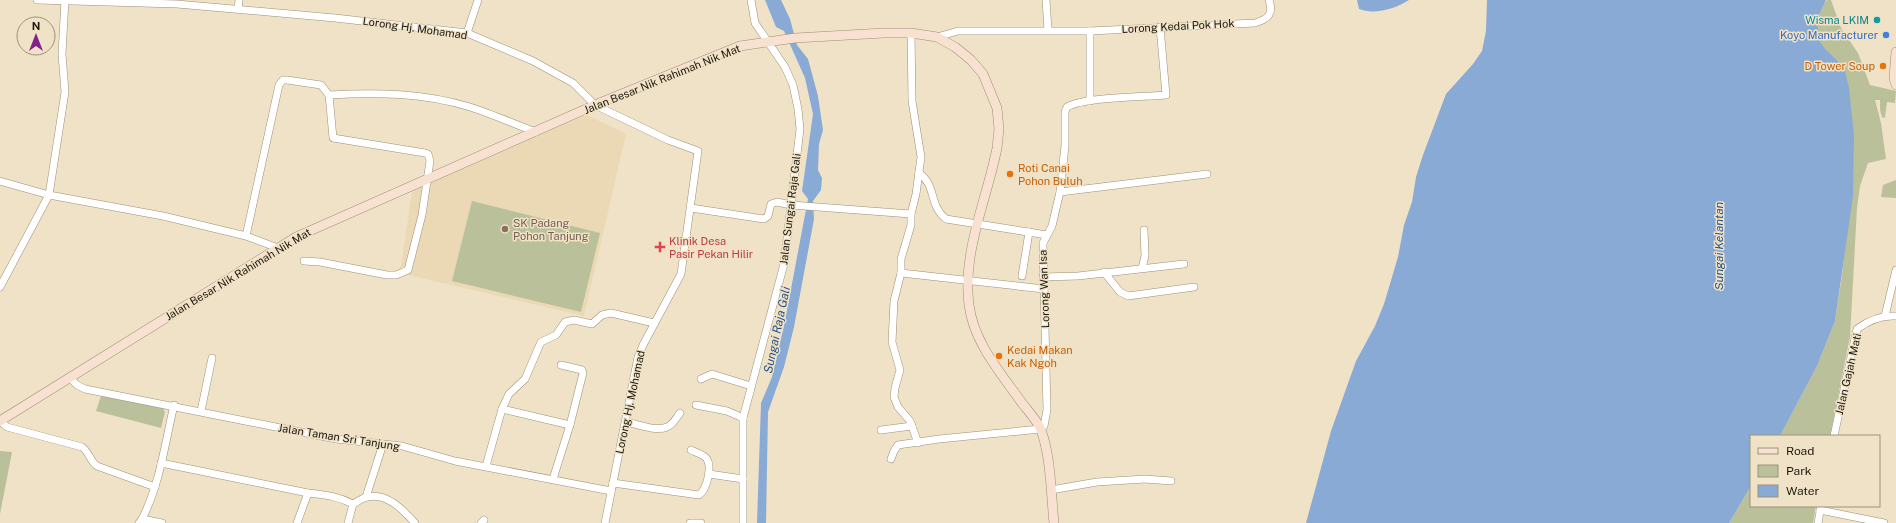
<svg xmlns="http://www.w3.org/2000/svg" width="1896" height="523" font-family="'Public Sans',sans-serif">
	<rect width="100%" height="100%" fill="#f0e2c6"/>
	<path fill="#ebd9b6" d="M587 115 626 134 584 316 400 273 413 185Z"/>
	<g fill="#b9c09a">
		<path d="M1827 0H1831L1841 28 1858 53 1870 85 1896 91 1895 103 1887 102 1885 118 1882 117 1880 110V100H1875L1881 123 1886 159 1868 163 1860 186 1857 208 1850 337 1830 436H1780L1817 366 1835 321 1842 275 1847 228 1844 67C1838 61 1831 56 1825 50 1813 36 1816 13 1827 0Z"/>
		<path d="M1896 180V198L1881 197 1883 185Z"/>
		<path d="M472 201 600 233 581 312 452 281Z"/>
		<path d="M101 396 162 407 165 412 161 428 96 411Z"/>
		<path d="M0 451 12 452 0 514Z"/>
		<path d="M1751 486V506H1816L1813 523H1729Z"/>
	</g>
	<g fill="#89aad5">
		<path d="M765 0H781L790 19 797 45 808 59 818 96 823 130 819 144 818 170 822 178 821 190 813 201 814 219 794 327 784 367 768 412 766 523H757L761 403 772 377 784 326 808 199 802 191 813 114 805 78 784 31 776 27Z"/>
		<path d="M1357 0H1409C1395 9 1374 15 1359 9Z"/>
		<path d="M1487 0H1826L1817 19 1819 40 1825 49 1844 67 1849 88 1854 136 1853 196 1835 321 1817 366 1780 436H1751V486L1729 523H1306L1331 431 1356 361 1375 326 1384 304 1398 257 1404 225 1412 202 1416 177 1423 155 1446 94 1473 64 1482 51 1486 31Z"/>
	</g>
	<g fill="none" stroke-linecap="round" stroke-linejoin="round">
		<g stroke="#9d9076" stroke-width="8">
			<g id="street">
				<path d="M37 0 177 4 335 18 467 33 533 61 573 83 595 105 668 140 698 151 681 274 643 345 638 357 605 523"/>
				<path d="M1046 0 1048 30"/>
				<path d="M238 9 239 0"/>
				<path d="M1090 31 1255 23C1268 19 1274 14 1269 0"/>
				<path d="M467 33 478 0"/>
				<path d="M911 33 912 101 921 157 916 194 911 214V225L901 259V273L894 301 892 342 900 370 895 388 894 397 898 407 910 421 918 443"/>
				<path d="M937 37 958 31H1090V101"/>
				<path d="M329 95C377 92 424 93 470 107 492 114 514 124 536 132"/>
				<path d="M919 173C937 186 928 204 946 219L1047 235"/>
				<path d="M0 181 49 195 163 216 246 236 278 248"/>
				<path d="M1060 192 1207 174"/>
				<path d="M691 208 764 219 768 216 771 204 777 202 791 205 911 214"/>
				<path d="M246 236 279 85 283 80H287L321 85 329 95 333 138 425 153 428 154 430 161 422 215 408 270 396 275H387L320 262 304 261"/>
				<path d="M1142 268 1145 256 1144 230"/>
				<path d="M1104 272 1120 292 1128 296 1194 287"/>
				<path d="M901 273 1044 289"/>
				<path d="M1022 276 1029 232"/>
				<path d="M1043 277 1078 276 1184 264"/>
				<path d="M0 287 49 195 65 92 62 54 65 0"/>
				<path d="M1885 316 1896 270"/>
				<path d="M70 378 77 385 85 389 336 439 402 446 455 461 611 491"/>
				<path d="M701 379 712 374 751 386"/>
				<path d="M696 405 727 411 743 418"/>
				<path d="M502 409 509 394 525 379 541 342 556 335 565 322 574 320 592 324 602 315 611 313 654 323"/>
				<path d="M201 411 212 358"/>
				<path d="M0 421 7 427 82 447C89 452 90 461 97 466L155 487"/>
				<path d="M626 422C637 424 656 432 667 427 673 425 676 418 680 413"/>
				<path d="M881 430 912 426"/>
				<path d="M1834 436 1857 329C1869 320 1881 315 1896 316"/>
				<path d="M891 459 894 451 898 445 939 439 1040 429 1044 426 1047 410 1043 243 1052 226 1060 192 1065 146V112L1067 107C1084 97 1144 97 1166 95L1160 27"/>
				<path d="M161 463 308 493C324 495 338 496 353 504"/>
				<path d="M486 466 502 409 570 425"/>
				<path d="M709 474 743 479"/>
				<path d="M553 479 570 425 583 373 582 370 561 365"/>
				<path d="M613 483 699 495C707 489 712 468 707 459 705 455 695 452 691 450"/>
				<path d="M1051 490 1097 482 1145 479 1171 481"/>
				<path d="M366 497 383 444"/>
				<path d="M353 504C357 502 362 498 367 497 387 492 403 510 415 523"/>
				<path d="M1820 510 1884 523"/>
				<path d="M142 519C160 484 165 443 174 405"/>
				<path d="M139 523 142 519 162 523"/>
				<path d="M297 523 308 493"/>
				<path d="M348 523 353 504"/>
				<path d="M481 523 484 520"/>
				<path d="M690 523H701"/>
				<path d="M743 523V418L784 264 800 129 798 109 793 85 785 67 755 23 751 0"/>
				<path d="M1818 523 1821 506"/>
			</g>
		</g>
		<g stroke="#9d9076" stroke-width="10">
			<g id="secondary">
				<path d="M1896 52 1894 78 1896 85"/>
				<path d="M0 421 296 237 595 105 740 46 795 38 884 33H911L937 37 955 47 971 60 983 74 997 108 999 129 997 148C987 199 962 252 969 305 974 343 1000 372 1022 403 1028 411 1037 420 1041 430 1051 457 1051 494 1054 523"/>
			</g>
		</g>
		<use href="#street" stroke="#fff" stroke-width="7"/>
		<use href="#secondary" stroke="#f8e1d0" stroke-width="9"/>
	</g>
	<circle fill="#0f9aa8" stroke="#f0e2c6" stroke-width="1.5" cx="1877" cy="20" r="4"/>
	<circle fill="#3f7fe0" stroke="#f0e2c6" stroke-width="1.5" cx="1886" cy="35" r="4"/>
	<g fill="#e8710a" stroke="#f0e2c6" stroke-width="1.5">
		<circle cx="1883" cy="66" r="4"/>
		<circle cx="1010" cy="174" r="4"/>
		<circle cx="999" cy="356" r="4"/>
	</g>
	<circle fill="#8d6e63" stroke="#f0e2c6" stroke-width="1.5" cx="505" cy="229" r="4"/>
	<path fill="#e0444e" stroke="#f0e2c6" stroke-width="1.5" d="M658 241h4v4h4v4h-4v4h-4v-4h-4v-4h4z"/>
	<g text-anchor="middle" stroke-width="3" stroke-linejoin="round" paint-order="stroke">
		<g font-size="11" fill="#0d838f" stroke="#f0e2c6" text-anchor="end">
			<text x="1869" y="24">Wisma LKIM</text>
		</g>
		<g font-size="11" fill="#1d180e" stroke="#f0e2c6">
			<text transform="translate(1178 26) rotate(-3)" y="4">Lorong Kedai Pok Hok</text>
			<text transform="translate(415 28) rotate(8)" y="4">Lorong Hj. Mohamad</text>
			<text transform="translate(662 79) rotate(-22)" y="4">Jalan Besar Nik Rahimah Nik Mat</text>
			<text transform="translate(790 209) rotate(-83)" y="4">Jalan Sungai Raja Gali</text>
			<text transform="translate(238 274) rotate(-31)" y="4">Jalan Besar Nik Rahimah Nik Mat</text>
			<text transform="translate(1044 289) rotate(-92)" y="4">Lorong Wan Isa</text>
			<text transform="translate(1848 374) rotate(-77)" y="4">Jalan Gajah Mati</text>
			<text transform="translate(630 402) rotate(-78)" y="4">Lorong Hj. Mohamad</text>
			<text transform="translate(339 437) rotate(9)" y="4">Jalan Taman Sri Tanjung</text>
		</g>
		<g font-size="11" fill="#366cbe" stroke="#f0e2c6" text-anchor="end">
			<text x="1878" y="39">Koyo Manufacturer</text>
		</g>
		<g font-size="11" fill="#c56008" stroke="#f0e2c6" text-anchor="start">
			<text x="1875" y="70" text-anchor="end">D Tower Soup</text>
			<text x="1018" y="172">Roti Canai<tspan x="1018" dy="13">Pohon Buluh</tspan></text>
			<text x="1007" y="354">Kedai Makan<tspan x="1007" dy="13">Kak Ngoh</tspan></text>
		</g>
		<g font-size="11" fill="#785e54" stroke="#f0e2c6" text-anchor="start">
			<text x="513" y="227">SK Padang<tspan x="513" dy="13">Pohon Tanjung</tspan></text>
		</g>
		<g font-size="11" fill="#be3a42" stroke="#f0e2c6" text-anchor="start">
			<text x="669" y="245">Klinik Desa<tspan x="669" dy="13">Pasir Pekan Hilir</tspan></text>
		</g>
		<g font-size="12" font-style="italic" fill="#255288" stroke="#f0e2c6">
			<text transform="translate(1719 246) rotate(-90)" y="4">Sungai Kelantan</text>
			<text transform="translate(777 330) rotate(-78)" y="4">Sungai Raja Gali</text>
		</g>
	</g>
	<rect x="1750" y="435" width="130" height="72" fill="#f0e2c6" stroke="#9c917c"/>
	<rect x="1758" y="448" width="20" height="6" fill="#f8e1d0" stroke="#9c917c"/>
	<text x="1786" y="455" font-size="12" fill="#1d180e">Road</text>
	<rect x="1758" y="465" width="20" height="12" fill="#b9c09a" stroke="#9c917c"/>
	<text x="1786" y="475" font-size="12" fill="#1d180e">Park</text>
	<rect x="1758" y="485" width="20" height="12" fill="#89aad5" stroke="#9c917c"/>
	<text x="1786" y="495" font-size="12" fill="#1d180e">Water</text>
	<g transform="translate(36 36)"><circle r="19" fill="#f0e2c6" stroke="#9c917c"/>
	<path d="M0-3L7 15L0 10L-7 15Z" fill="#83228c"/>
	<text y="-6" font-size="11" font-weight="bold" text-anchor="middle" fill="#1d180e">N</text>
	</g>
</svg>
